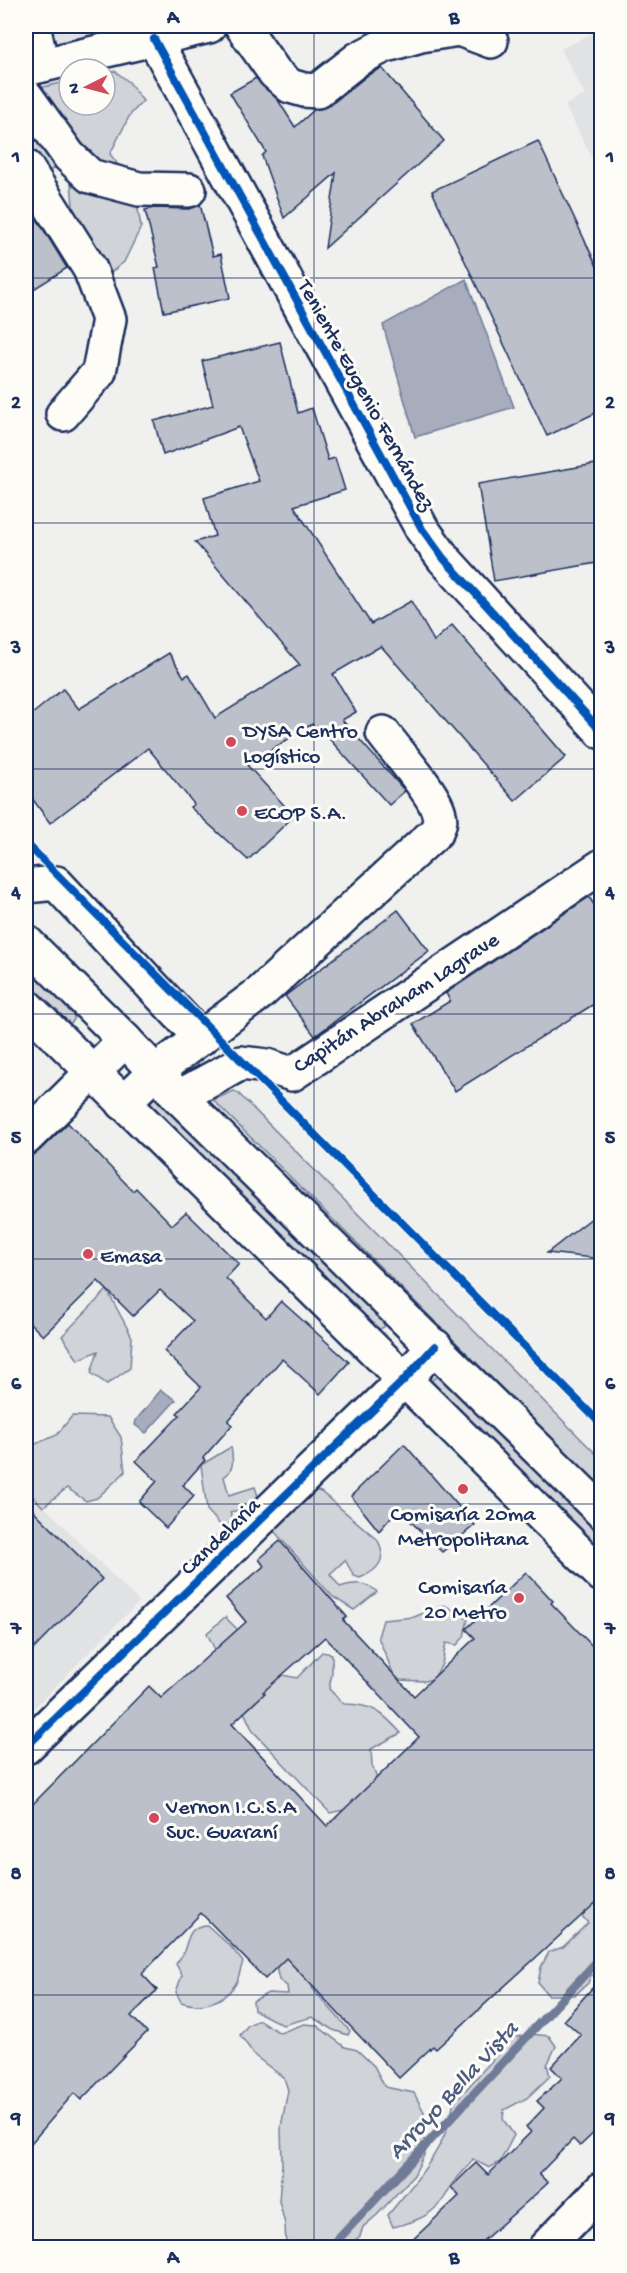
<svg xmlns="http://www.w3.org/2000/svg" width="627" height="2273" font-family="'Gochi Hand',sans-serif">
	<rect width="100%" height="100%" fill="#f0f0ee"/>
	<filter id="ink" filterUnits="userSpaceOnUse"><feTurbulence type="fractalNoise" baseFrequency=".0167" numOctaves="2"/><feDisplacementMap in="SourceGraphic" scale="12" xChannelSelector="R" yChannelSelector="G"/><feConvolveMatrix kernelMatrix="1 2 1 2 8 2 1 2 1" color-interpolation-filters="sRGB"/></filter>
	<g filter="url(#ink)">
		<g fill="#e0e2e3">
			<path d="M26 26H127L26 49Z"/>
			<path d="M601 29 602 169 598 170 565 105 585 95 561 49Z"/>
			<path d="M26 1488 139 1602 26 1716Z"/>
		</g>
		<g fill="#d0d3d8" stroke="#76819b" stroke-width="1.5">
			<path d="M115 71 129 82 143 101 130 115 110 154 134 186 141 227 124 262 105 277 76 241 69 159 48 172 26 136V91L69 81V105H105V73Z"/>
			<path d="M26 966 73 1013 74 1020 71 1023H64L26 985Z"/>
			<path d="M145 1085 384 1320V1327L377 1330 138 1095Z"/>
			<path d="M234 1091 238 1093 601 1459V1487L213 1100Z"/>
			<path d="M107 1290 132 1337 130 1368 107 1384 91 1373 98 1351 78 1360 62 1336Z"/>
			<path d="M438 1376 601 1536V1554L431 1383 432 1380Z"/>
			<path d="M72 1416 108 1417 121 1437 125 1472 97 1498 86 1501 67 1488 43 1507 26 1489V1448L57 1435Z"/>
			<path d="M231 1447C233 1459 235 1469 224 1477L229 1495 255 1487 258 1496 239 1510 230 1512 236 1527 223 1528 207 1510 201 1465Z"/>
			<path d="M304 1487 321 1492 377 1539C388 1559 379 1570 360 1578L354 1576 345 1560 330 1574 340 1587C353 1583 367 1581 377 1592L354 1610 333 1597 273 1530Z"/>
			<path d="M444 1605 468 1619 464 1637 457 1645 446 1643 442 1664 434 1678 426 1681 396 1680 378 1637 383 1620 414 1617Z"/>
			<path d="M225 1617 250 1642 268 1672 297 1678 322 1652 332 1654V1673L329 1689 344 1704C373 1704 383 1713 401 1733L371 1749 372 1765 381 1790 367 1805 330 1813 253 1731 207 1633Z"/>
			<path d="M601 1903V1978L591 1975 588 1983 575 1995H548L538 1983 541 1967 549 1952 563 1947 588 1923 582 1916 585 1905Z"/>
			<path d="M207 1925 231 1947 243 1962C240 1969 239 1979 235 1985 222 2003 201 2009 181 2002L176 1992 182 1975 176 1964C179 1960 182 1956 184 1951 189 1937 189 1926 207 1925Z"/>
			<path d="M292 1950 318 1977 312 1988 350 2031 348 2035 333 2030 312 2017 283 2025 254 2010 253 2001 268 1993 288 1994 287 1986 279 1980 276 1967Z"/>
			<path d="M259 2020 280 2033 304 2024 316 2025 345 2047 357 2050 374 2066 385 2087 414 2093 424 2112 422 2136 428 2147 414 2175 377 2215 363 2227 360 2236 346 2247H286L285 2224 279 2201 282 2164 281 2127 288 2090 284 2078 255 2056 240 2035 248 2025Z"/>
			<path d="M530 2034 549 2036 556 2046 547 2065 550 2076 527 2098 504 2110 503 2119 514 2135 500 2162 489 2168 473 2159C467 2169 459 2175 452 2184 450 2186 449 2190 448 2192 436 2214 416 2222 393 2227L388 2215C413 2184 449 2146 453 2104L512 2038Z"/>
		</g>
		<g fill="#a7adbd" stroke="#6f7b97" stroke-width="1.5">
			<path d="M466 279 514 407 415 437 383 325Z"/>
			<path d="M161 1390 176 1400 146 1433 135 1425 136 1420Z"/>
		</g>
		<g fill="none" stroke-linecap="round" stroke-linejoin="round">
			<path stroke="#6f7b97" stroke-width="9" d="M330 2248 602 1956"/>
		</g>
		<g fill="#bbc0ca" stroke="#1b2f5e" stroke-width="1.5" fill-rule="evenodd">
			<path d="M382 68 444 141 325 248 336 173 284 218 262 156 266 152 230 93 256 78 278 100 295 127 314 110 329 106 368 75Z"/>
			<path d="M538 141 602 277V410L547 436 432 191Z"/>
			<path d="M26 201 67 268 26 294Z"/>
			<path d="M200 204 213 256 221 254 230 298 164 312 155 268 159 267 145 210 154 208 189 209Z"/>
			<path d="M280 342 298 413 312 408 328 460 335 458 345 490 294 506 371 624 411 601 434 641 452 625 566 757 515 801 381 646 333 674 356 712 342 720 405 791 389 805 323 732 318 734 312 724 247 765 294 816 248 860 190 807 194 804 148 748 50 823 26 790V719L63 689 79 709 169 653 184 677 189 674 215 718 300 665 195 542 215 536 204 498 259 481 239 427 163 455 154 421 213 405 202 361Z"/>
			<path d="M602 463V562L494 581 478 484Z"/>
			<path d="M589 897 602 917V999L455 1091 413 1024 450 1001 446 993Z"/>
			<path d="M398 910 429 951 315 1036 285 996Z"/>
			<path d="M68 1123 133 1191 136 1188 172 1225 186 1212 239 1264 226 1278 266 1318 281 1301 349 1362 320 1394 282 1359 228 1421 232 1425 203 1458 205 1460 183 1485 194 1496 166 1528 139 1502 157 1481 136 1461 180 1415 177 1413 201 1387 164 1351 193 1321 160 1290 133 1316 98 1281 43 1336 26 1319V1156H31L39 1151Z"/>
			<path d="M602 1210V1259L547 1253Z"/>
			<path d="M404 1444 475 1525 442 1552 398 1509 379 1531 351 1496Z"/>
			<path d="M26 1503 102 1579 26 1657Z"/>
			<path d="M280 1541 347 1617 343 1620 414 1696 475 1638 466 1629 526 1572 553 1601 551 1603 602 1656V1897L436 2049 433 2046 399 2078 286 1958 265 1979 201 1913 142 1974 157 1990 131 2016 147 2032 81 2100 74 2093 26 2149V1811L149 1686 161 1698 246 1622 226 1598 264 1566 259 1559ZM325 1637 419 1737 327 1826 232 1724 265 1693 263 1692Z"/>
			<path d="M602 1977V2125L580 2146 573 2139 539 2174 548 2183 476 2247H405L459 2196 451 2187 476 2163 488 2175 531 2132 526 2127 544 2108 537 2101 562 2078 551 2067 581 2035 564 2020Z"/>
		</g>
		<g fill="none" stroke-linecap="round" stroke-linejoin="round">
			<g stroke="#1b2f5e" stroke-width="38">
				<g id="minor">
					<path d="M33 26 42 65"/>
					<path d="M242 26 275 73 290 86 304 90 317 91 358 59 383 46 421 35 459 29 491 41"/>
					<path d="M154 39 422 529 444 559 602 732"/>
					<path d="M26 96 69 156 90 176 139 189 189 190"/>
					<path d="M26 167 90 269 109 319 99 372 63 414"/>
					<path d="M26 886 56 883 201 1038"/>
					<path d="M179 1097 241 1063 267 1066 292 1074 602 866"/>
					<path d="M123 1103 155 1072 260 993 436 832C439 825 441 821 439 814 436 795 396 751 383 733"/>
					<path d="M26 1138 125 1040"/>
					<path d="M26 1747 404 1380 435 1346"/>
					<path d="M545 2248 602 2189"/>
				</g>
			</g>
			<g stroke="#1b2f5e" stroke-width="38">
				<path id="major" d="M26 69 209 26"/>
			</g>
			<g stroke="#1b2f5e" stroke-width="38">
				<g id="highway">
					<path d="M26 942 125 1040 179 1097 602 1512"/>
					<path d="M26 1006 602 1575"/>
				</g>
			</g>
			<use href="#minor" stroke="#fdfcf7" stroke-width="33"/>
			<use href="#major" stroke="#fdfcf7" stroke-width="33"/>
			<use href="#highway" stroke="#fdfcf7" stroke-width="33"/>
			<g stroke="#fdfcf7" stroke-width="11">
				<g id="cycleway">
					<path d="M154 39 422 529 444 559 602 732"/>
					<path d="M26 843 602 1425"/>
					<path d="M26 1747 404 1380 435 1346"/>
				</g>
			</g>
			<use href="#cycleway" stroke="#0057b8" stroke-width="8"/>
		</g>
	</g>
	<path fill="none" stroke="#1b2f5e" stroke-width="1.5" stroke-opacity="0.55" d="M314 26V2248M26 278H602M26 523H602M26 769H602M26 1014H602M26 1259H602M26 1504H602M26 1750H602M26 1995H602"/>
	<g fill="#d1495b" stroke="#fdfcf7" stroke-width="2">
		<circle cx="231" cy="742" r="6"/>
		<circle cx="242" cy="811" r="6"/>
		<circle cx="88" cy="1254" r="6"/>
		<circle cx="463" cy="1489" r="6"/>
		<circle cx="519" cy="1598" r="6"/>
		<circle cx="154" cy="1818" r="6"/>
	</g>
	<g text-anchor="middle" stroke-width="6" stroke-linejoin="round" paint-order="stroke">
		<g font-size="22" fill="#1b2f5e" stroke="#fdfcf7">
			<text transform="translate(368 394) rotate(61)" y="8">Teniente Eugenio Fernández</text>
			<text transform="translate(395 1001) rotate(-33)" y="8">Capitán Abraham Lagrave</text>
			<text transform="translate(219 1535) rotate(-44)" y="8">Candelaria</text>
		</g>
		<g font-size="22" fill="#1b2f5e" stroke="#fdfcf7" text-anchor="start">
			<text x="243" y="737">DYSA Centro<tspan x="243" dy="25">Logístico</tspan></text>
			<text x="254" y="819">ECOP S.A.</text>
			<text x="100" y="1262">Emasa</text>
			<text x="463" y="1520" text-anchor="middle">Comisaría 20ma<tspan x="463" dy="25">Metropolitana</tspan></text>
			<text x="507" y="1593" text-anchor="end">Comisaría<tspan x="507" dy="25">20 Metro</tspan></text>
			<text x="166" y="1813">Vernon I.C.S.A<tspan x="166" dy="25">Suc. Guaraní</tspan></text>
		</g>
		<g font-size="24" font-style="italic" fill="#4c5b7f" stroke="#fdfcf7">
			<text transform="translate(452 2089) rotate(-47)" y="8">Arroyo Bella Vista</text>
		</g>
	</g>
	<rect width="627" height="2273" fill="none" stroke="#fdfcf7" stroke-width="66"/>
	<g transform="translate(87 87) rotate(264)"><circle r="28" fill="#fdfcf7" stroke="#a3aaba" stroke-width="1.5"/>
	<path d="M0-4.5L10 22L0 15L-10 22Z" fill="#d1495b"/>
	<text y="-9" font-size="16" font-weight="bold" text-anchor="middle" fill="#1b2f5e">N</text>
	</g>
	<rect x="33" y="33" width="561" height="2207" fill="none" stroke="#1b2f5e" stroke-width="2"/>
	<g font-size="20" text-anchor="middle" font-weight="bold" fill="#1b2f5e">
		<text x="173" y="23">A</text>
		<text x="454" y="23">B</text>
		<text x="16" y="162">1</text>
		<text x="610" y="162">1</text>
		<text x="16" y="408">2</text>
		<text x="610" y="408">2</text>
		<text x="16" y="653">3</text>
		<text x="610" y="653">3</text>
		<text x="16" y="898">4</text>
		<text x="610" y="898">4</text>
		<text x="16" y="1143">5</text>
		<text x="610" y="1143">5</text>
		<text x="16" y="1389">6</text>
		<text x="610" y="1389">6</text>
		<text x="16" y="1634">7</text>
		<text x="610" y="1634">7</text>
		<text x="16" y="1879">8</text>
		<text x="610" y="1879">8</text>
		<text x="16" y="2124">9</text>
		<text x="610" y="2124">9</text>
		<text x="173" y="2263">A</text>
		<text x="454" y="2263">B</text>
	</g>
</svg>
